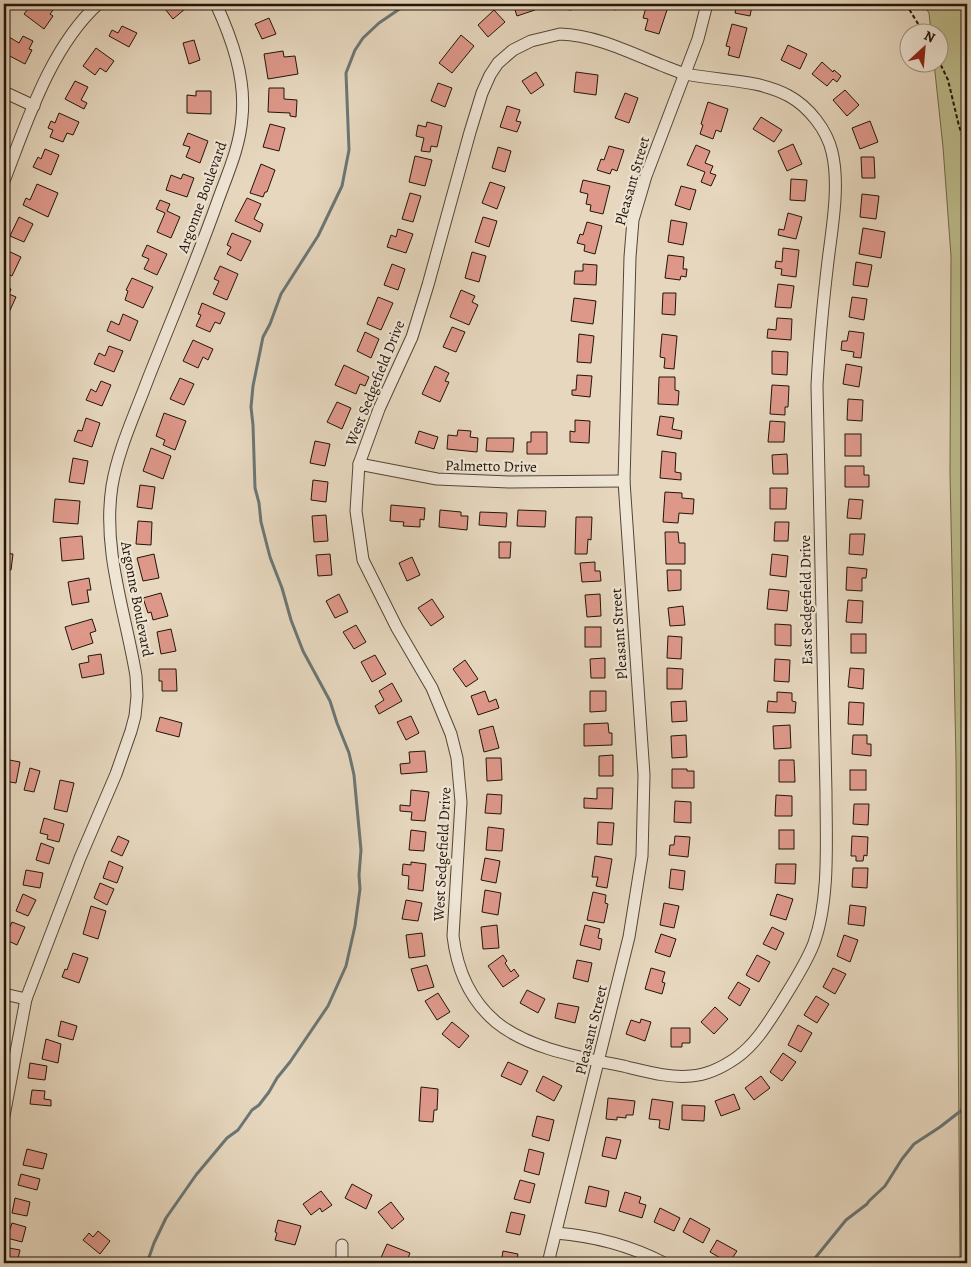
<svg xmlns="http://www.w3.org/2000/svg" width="971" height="1267" viewBox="0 0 971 1267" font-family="Alegreya,serif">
	<rect width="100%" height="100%" fill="#e6d7be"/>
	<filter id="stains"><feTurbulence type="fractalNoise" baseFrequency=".004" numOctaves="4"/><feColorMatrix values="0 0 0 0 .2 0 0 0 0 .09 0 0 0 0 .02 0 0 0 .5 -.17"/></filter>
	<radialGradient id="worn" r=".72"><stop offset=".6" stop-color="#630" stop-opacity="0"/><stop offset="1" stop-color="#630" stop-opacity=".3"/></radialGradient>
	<!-- green -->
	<path fill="#bdbc8c" stroke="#70684a" d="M 923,4 L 967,4 L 967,1263 L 960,1263 L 956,760 L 950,473 L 951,256 L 943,147 L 934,63 L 938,62 L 938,32 L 931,32 L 929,13 Z"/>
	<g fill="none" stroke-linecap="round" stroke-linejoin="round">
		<!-- stream -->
		<g stroke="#6b7674" stroke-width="3">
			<path d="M 147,1263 L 154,1243 L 166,1218 L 196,1175 L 227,1138 L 238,1130 L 252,1110 L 259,1105 L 269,1092 L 277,1078 L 290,1062 L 328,1006 L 346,966 L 355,926 L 360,889 L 359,875 L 361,850 L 354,775 L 349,753 L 337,723 L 330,701 L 303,651 L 291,620 L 282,588 L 270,557 L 261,522 L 259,503 L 255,488 L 253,425 L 251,407 L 253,386 L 263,337 L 270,324 L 281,294 L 318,236 L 342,186 L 349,150 L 346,73 L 355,50 L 363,38 L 379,23 L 401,8 L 411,4"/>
			<path d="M 811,1263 L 846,1220 L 867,1204 L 869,1201 L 885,1186 L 902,1159 L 914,1144 L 940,1127 L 967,1106"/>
		</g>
	</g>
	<!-- building -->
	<g fill="#de988a" stroke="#221508">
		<path d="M 32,4 L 37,7 L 39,4 L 53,4 L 56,6 L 50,14 L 53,16 L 44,29 L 24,14 Z"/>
		<path d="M 161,4 L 181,4 L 185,9 L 173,19 Z"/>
		<path d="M 513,4 L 533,4 L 535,10 L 517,16 Z"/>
		<path d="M 549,4 L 572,4 L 571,10 L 548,7 Z"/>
		<path d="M 597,4 L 619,4 L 616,10 Z"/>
		<path d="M 647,4 L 669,4 L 659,34 L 645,30 L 648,19 L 643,18 Z"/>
		<path d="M 737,4 L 761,4 L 760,7 L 752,6 L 750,16 L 735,13 Z"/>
		<path d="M 494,10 L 505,22 L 488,37 L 478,25 Z"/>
		<path d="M 269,18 L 276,34 L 262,39 L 255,24 Z"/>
		<path d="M 732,24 L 747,28 L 739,58 L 728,55 L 730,47 L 726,46 Z"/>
		<path d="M 122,26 L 137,33 L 129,47 L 109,36 L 112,30 L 118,33 Z"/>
		<path d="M 461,35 L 474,46 L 452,73 L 439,63 Z"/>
		<path d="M 23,36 L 33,41 L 29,49 L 32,50 L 25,64 L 4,53 L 4,48 L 9,37 L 19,43 Z"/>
		<path d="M 194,40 L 200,60 L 189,64 L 183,43 Z"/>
		<path d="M 788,45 L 807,54 L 800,69 L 781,60 Z"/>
		<path d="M 96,48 L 114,61 L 106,72 L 100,68 L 95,75 L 83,66 Z"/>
		<path d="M 283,51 L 284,57 L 295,56 L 298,74 L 268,79 L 264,54 Z"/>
		<path d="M 822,62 L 833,72 L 834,70 L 841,76 L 837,82 L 833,79 L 827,86 L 812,74 Z"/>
		<path d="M 536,72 L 544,85 L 531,94 L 522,81 Z"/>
		<path d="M 576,72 L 598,75 L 596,95 L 574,92 Z"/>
		<path d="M 75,81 L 88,87 L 81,100 L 87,103 L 84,109 L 65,99 Z"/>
		<path d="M 438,83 L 452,88 L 445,107 L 431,101 Z"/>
		<path d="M 269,88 L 284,88 L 284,99 L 297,100 L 296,117 L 290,116 L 290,113 L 268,112 Z"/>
		<path d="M 845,90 L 859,105 L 847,116 L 833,100 Z"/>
		<path d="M 196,91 L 211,91 L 211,114 L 187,113 L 187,95 L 196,96 Z"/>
		<path d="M 625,93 L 638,98 L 629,123 L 615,118 Z"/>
		<path d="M 708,102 L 728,109 L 721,132 L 716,130 L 713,139 L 700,134 L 703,125 L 701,124 Z"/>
		<path d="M 507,106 L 520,110 L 516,121 L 521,122 L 517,132 L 500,127 Z"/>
		<path d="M 59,113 L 79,122 L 73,135 L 67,133 L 63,142 L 50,137 L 53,130 L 48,128 L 51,121 L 55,123 Z"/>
		<path d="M 761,117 L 782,130 L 774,142 L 753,129 Z"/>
		<path d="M 870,121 L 878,142 L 860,149 L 852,128 Z"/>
		<path d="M 427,122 L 442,126 L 437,147 L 431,146 L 430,152 L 421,151 L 424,138 L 416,136 L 418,125 L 426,127 Z"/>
		<path d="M 270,124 L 285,128 L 279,151 L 263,147 Z"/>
		<path d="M 188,133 L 208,141 L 200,163 L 186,157 L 190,147 L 183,145 Z"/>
		<path d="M 793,144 L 802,164 L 787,171 L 778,151 Z"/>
		<path d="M 696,145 L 710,151 L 705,163 L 713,166 L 710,173 L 716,175 L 711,186 L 701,182 L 705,172 L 687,165 Z"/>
		<path d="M 609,146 L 624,150 L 617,171 L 612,169 L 610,174 L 597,170 L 601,159 L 604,160 Z"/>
		<path d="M 498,147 L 511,151 L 505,172 L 492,168 Z"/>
		<path d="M 45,149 L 59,155 L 51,175 L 33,167 L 38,157 L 41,159 Z"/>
		<path d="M 415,156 L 432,160 L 425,186 L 409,182 Z"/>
		<path d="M 861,157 L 874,157 L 875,178 L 862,178 Z"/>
		<path d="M 261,164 L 275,170 L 267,192 L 265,192 L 263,197 L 250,193 Z"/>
		<path d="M 183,174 L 194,178 L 187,197 L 166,190 L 171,175 L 181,179 Z"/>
		<path d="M 791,179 L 807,180 L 805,201 L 790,200 Z"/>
		<path d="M 583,180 L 610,186 L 603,214 L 590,211 L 591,205 L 586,204 L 588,194 L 580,192 Z"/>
		<path d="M 490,182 L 505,187 L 497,209 L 482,203 Z"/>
		<path d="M 37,184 L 58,193 L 48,217 L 23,205 L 26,198 L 30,200 Z"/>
		<path d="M 681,186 L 696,190 L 690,210 L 675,205 Z"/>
		<path d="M 410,193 L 421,196 L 413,222 L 402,219 Z"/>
		<path d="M 862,194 L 879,196 L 876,219 L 860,217 Z"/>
		<path d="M 247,198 L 261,204 L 254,219 L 263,224 L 260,232 L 235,221 Z"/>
		<path d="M 160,200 L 170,204 L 167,211 L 180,217 L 171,238 L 157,232 L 165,213 L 156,209 Z"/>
		<path d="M 788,213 L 802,217 L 796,239 L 778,235 L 779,229 L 784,230 Z"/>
		<path d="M 19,217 L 33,224 L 24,242 L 10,236 Z"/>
		<path d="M 483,217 L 497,221 L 489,247 L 475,242 Z"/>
		<path d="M 671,220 L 687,223 L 683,245 L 668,242 Z"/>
		<path d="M 587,222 L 602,226 L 595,254 L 584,251 L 585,245 L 577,243 L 580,234 L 583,235 Z"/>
		<path d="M 863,228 L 885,232 L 881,258 L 859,254 Z"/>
		<path d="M 398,229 L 413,234 L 406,253 L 387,247 L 391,235 L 396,237 Z"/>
		<path d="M 232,233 L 251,241 L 241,261 L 227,254 L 231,247 L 227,245 Z"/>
		<path d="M 147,245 L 167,254 L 157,275 L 144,269 L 149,259 L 142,256 Z"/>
		<path d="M 783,248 L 799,250 L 796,277 L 781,275 L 782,269 L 775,268 L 776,261 L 782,262 Z"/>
		<path d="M 6,250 L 21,257 L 12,276 L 4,273 L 4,256 Z"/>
		<path d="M 472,252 L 486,256 L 479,282 L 465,278 Z"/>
		<path d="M 668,255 L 684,257 L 683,269 L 687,269 L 686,277 L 681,276 L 680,280 L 665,278 Z"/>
		<path d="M 856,262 L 872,265 L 868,287 L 853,285 Z"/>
		<path d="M 392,264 L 405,269 L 398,290 L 384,285 Z"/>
		<path d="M 583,264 L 597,265 L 596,285 L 574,284 L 575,271 L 583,271 Z"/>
		<path d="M 220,266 L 238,274 L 227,300 L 213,294 L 219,281 L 214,279 Z"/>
		<path d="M 132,278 L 153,287 L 143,308 L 125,300 L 128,291 L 126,290 Z"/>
		<path d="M 778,284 L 794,286 L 791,308 L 775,307 Z"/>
		<path d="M 4,286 L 11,289 L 9,294 L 16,297 L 6,319 L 4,318 Z"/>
		<path d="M 461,290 L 475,296 L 472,302 L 478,305 L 469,325 L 450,317 Z"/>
		<path d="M 663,293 L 676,293 L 675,315 L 662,314 Z"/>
		<path d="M 378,297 L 393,303 L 381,330 L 367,324 Z"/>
		<path d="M 852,297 L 867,299 L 864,320 L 849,317 Z"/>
		<path d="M 574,298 L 596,301 L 593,324 L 571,321 Z"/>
		<path d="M 202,303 L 225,313 L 220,324 L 215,322 L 210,332 L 196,326 L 201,315 L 198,314 Z"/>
		<path d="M 123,314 L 138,321 L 130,341 L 107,331 L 111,321 L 119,325 Z"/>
		<path d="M 777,318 L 792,319 L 791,340 L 767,338 L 768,329 L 776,330 Z"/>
		<path d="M 452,327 L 465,332 L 456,352 L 443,347 Z"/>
		<path d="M 849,331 L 864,333 L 861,358 L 853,357 L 854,352 L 841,350 L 842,341 L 847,341 Z"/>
		<path d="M 365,332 L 379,339 L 371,358 L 357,351 Z"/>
		<path d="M 579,334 L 594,336 L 591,363 L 577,362 Z"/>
		<path d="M 662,334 L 677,336 L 674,369 L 664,368 L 665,358 L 660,357 Z"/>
		<path d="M 193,340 L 213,349 L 208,360 L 203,357 L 198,368 L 183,361 Z"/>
		<path d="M 109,346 L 123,351 L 114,372 L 94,364 L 99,353 L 105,356 Z"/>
		<path d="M 772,351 L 788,352 L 787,375 L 772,374 Z"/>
		<path d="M 846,364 L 862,367 L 859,387 L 843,384 Z"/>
		<path d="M 344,365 L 369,377 L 365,386 L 360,384 L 356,394 L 335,385 Z"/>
		<path d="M 435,366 L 449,373 L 445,381 L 449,382 L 440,402 L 422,394 Z"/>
		<path d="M 577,375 L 592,376 L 590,397 L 572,395 L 572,390 L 576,390 Z"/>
		<path d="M 659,377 L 675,377 L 675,390 L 679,391 L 678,405 L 658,404 Z"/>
		<path d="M 180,378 L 194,384 L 184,405 L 170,399 Z"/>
		<path d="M 101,381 L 111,385 L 102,406 L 86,400 L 91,389 L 96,392 Z"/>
		<path d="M 772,385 L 789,386 L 788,407 L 785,407 L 785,415 L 770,414 Z"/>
		<path d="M 848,399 L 863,400 L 862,421 L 847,420 Z"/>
		<path d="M 337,402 L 351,408 L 342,429 L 327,422 Z"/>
		<path d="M 164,413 L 186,421 L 175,450 L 163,445 L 165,440 L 156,436 Z"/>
		<path d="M 660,416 L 674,418 L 672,429 L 682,431 L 681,439 L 657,435 Z"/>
		<path d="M 86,418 L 100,423 L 92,447 L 74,441 L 78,430 L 82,431 Z"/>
		<path d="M 575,420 L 590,421 L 589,443 L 570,442 L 570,431 L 575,432 Z"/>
		<path d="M 770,421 L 785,422 L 784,442 L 768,442 Z"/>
		<path d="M 458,430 L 471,431 L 470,437 L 478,438 L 477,452 L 447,449 L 448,435 L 457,436 Z"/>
		<path d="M 419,431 L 438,437 L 434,449 L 415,443 Z"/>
		<path d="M 531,432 L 547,432 L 547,454 L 527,454 L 527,442 L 531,442 Z"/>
		<rect x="845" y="434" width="16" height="22"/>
		<path d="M 487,438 L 514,438 L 513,452 L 486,451 Z"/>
		<path d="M 315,441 L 330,444 L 325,466 L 310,463 Z"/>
		<path d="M 151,448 L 171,456 L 163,479 L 143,471 Z"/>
		<path d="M 662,451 L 676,453 L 675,472 L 681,473 L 681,480 L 660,478 Z"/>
		<path d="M 787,454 L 788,474 L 773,474 L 772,455 Z"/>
		<path d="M 73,458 L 88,461 L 84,484 L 69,482 Z"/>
		<path d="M 845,466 L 864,466 L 864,475 L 869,475 L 869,487 L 845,487 Z"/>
		<path d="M 313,480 L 328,482 L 326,502 L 311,500 Z"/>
		<path d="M 140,485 L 155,487 L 152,509 L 137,507 Z"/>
		<path d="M 770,488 L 787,488 L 786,509 L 770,509 Z"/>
		<path d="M 665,492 L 682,493 L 682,498 L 694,499 L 693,514 L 679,513 L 678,523 L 663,522 Z"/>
		<path d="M 55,499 L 80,501 L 78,524 L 53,522 Z"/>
		<path d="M 849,499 L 863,500 L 861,519 L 847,518 Z"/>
		<path d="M 391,505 L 425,508 L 424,520 L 420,519 L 420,527 L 403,526 L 404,522 L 390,521 Z"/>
		<path d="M 440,510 L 461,512 L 461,516 L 468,516 L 467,530 L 439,527 Z"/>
		<path d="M 518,510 L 546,511 L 545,527 L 517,526 Z"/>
		<path d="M 480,512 L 507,513 L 506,527 L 479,525 Z"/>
		<path d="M 326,515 L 328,541 L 314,542 L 312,516 Z"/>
		<path d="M 576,517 L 592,517 L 591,540 L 588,539 L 587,554 L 575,554 Z"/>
		<path d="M 138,521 L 152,522 L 151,545 L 136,544 Z"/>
		<path d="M 775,522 L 789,522 L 788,541 L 774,541 Z"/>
		<path d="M 665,532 L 678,532 L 679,543 L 685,543 L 685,564 L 666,564 Z"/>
		<path d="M 850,534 L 865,534 L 863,555 L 849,554 Z"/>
		<path d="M 82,536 L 84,559 L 62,561 L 60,538 Z"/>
		<path d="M 499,542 L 511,542 L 510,558 L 499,558 Z"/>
		<path d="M 4,553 L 13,554 L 11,570 L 4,569 Z"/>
		<path d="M 154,554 L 159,578 L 143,581 L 137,558 Z"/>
		<path d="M 330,554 L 332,575 L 318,576 L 316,555 Z"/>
		<path d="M 772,554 L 788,556 L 786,577 L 770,575 Z"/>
		<path d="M 412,557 L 420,575 L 407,581 L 399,563 Z"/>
		<path d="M 595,562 L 595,571 L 600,571 L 601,581 L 582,582 L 580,563 Z"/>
		<path d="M 847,567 L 867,569 L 866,578 L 862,578 L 862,591 L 846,590 Z"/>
		<path d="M 667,570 L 681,570 L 681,590 L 668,591 Z"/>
		<path d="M 89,578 L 91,590 L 87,590 L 89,602 L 72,605 L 68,582 Z"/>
		<path d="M 769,589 L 789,591 L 787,611 L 767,609 Z"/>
		<path d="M 161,593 L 168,616 L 153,620 L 151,612 L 148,613 L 143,598 Z"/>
		<path d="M 339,594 L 348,612 L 335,618 L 326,601 Z"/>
		<path d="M 600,594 L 601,616 L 587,617 L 585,595 Z"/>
		<path d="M 432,599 L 444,617 L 431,626 L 418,608 Z"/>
		<path d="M 848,600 L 863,601 L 862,623 L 846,622 Z"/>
		<path d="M 683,606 L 685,625 L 670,626 L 668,608 Z"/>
		<path d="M 92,619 L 96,631 L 90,633 L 93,643 L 72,650 L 65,627 Z"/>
		<path d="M 775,624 L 791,625 L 791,646 L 775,645 Z"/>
		<path d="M 356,625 L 366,642 L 354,649 L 343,632 Z"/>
		<rect x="585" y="627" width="16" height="20"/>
		<path d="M 171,629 L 176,651 L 161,654 L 157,632 Z"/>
		<rect x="851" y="634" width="15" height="19"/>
		<path d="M 668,636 L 682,637 L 681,659 L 667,658 Z"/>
		<path d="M 101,654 L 104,674 L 82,678 L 79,664 L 89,662 L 88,656 Z"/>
		<path d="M 375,655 L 386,674 L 372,682 L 361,662 Z"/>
		<path d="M 605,658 L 605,678 L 591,678 L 590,659 Z"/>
		<path d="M 775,659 L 790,660 L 789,682 L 774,681 Z"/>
		<path d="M 465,660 L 478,679 L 466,687 L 453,669 Z"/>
		<path d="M 667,668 L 683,669 L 682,689 L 667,689 Z"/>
		<path d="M 850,668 L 864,669 L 863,689 L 848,687 Z"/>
		<path d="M 159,669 L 176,669 L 177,691 L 162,691 L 162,681 L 159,681 Z"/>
		<path d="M 392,683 L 402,701 L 379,714 L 375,706 L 384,700 L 379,691 Z"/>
		<path d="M 485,691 L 489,702 L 496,699 L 499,708 L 478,715 L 471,696 Z"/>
		<path d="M 590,691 L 606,691 L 606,711 L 590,712 Z"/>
		<path d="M 777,692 L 792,693 L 792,701 L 796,702 L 795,713 L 767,712 L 768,701 L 777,702 Z"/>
		<path d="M 686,701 L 687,721 L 672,722 L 671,702 Z"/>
		<path d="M 849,702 L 864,703 L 863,725 L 848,724 Z"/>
		<path d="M 411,716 L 419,733 L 406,740 L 397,722 Z"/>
		<path d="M 160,717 L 182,723 L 179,737 L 156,731 Z"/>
		<path d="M 608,723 L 609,733 L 612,733 L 612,745 L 584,746 L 584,724 Z"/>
		<path d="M 790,725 L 791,748 L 774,749 L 773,726 Z"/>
		<path d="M 493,726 L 499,748 L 484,752 L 479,730 Z"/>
		<path d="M 686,735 L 687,757 L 672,758 L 671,736 Z"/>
		<path d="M 853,735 L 867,735 L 867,744 L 871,744 L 871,756 L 852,754 Z"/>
		<path d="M 425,751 L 427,772 L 401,774 L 400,764 L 410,763 L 409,752 Z"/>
		<path d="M 613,755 L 613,776 L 599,776 L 599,756 Z"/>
		<path d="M 486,758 L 501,758 L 502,780 L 487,781 Z"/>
		<path d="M 4,759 L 20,762 L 16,783 L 4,781 Z"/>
		<path d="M 779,760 L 794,760 L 795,782 L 779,782 Z"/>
		<path d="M 30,768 L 40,771 L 34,792 L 24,790 Z"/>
		<path d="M 672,769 L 687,769 L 687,771 L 694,771 L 694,788 L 672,788 Z"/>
		<rect x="850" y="770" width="16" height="20"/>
		<path d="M 60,780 L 74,783 L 67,812 L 54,809 Z"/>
		<path d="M 597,788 L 613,788 L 612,809 L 584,808 L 584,798 L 597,799 Z"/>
		<path d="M 411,790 L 429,792 L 425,821 L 411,820 L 412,812 L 400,811 L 400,805 L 410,806 Z"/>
		<path d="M 487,794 L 502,795 L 501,814 L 485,813 Z"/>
		<path d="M 776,795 L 792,796 L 792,816 L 775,816 Z"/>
		<path d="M 675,801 L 691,802 L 691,823 L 674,822 Z"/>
		<path d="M 854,804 L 869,804 L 868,825 L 853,824 Z"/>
		<path d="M 44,818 L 64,824 L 59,842 L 47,839 L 48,835 L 40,833 Z"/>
		<path d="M 598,822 L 614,823 L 612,845 L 597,844 Z"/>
		<path d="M 488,827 L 504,829 L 502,851 L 486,850 Z"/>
		<path d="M 411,830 L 426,832 L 424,851 L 409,850 Z"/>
		<rect x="779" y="830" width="15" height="19"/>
		<path d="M 118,836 L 129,841 L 122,856 L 111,851 Z"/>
		<path d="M 675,836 L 690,837 L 688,857 L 669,855 L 670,845 L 674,845 Z"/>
		<path d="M 852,836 L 868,837 L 867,856 L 864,855 L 863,861 L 856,861 L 856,856 L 851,856 Z"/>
		<path d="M 41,843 L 54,848 L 49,864 L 36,860 Z"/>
		<path d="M 595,856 L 612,859 L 607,888 L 596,886 L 598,877 L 592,877 Z"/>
		<path d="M 485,858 L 500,861 L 496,883 L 481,880 Z"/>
		<path d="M 109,861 L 123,867 L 117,883 L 103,878 Z"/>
		<path d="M 411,862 L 426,864 L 423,891 L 408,889 L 409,876 L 402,875 L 403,864 L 411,865 Z"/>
		<path d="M 776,864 L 796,864 L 795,884 L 775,883 Z"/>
		<path d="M 853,868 L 868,868 L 867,888 L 852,887 Z"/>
		<path d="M 671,869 L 685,871 L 683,890 L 669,888 Z"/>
		<path d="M 26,870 L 43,873 L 40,888 L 23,885 Z"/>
		<path d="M 100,883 L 114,889 L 107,905 L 94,898 Z"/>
		<path d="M 485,890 L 501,893 L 498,915 L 482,912 Z"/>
		<path d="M 593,892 L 606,895 L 605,903 L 608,904 L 604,923 L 587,920 Z"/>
		<path d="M 23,894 L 36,900 L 28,916 L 16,911 Z"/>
		<path d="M 777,894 L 793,899 L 786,920 L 770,915 Z"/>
		<path d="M 406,900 L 422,903 L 418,921 L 402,919 Z"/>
		<path d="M 664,903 L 679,906 L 674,928 L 660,925 Z"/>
		<path d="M 850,905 L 866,907 L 864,926 L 848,924 Z"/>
		<path d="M 91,906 L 106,911 L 98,939 L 83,934 Z"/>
		<path d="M 12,922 L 25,927 L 17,945 L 4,939 L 4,929 L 8,931 Z"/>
		<path d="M 497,925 L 499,948 L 483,949 L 481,927 Z"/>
		<path d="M 585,925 L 600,929 L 598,938 L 602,939 L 600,950 L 580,945 Z"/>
		<path d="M 772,927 L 784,933 L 776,950 L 763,944 Z"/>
		<path d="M 422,933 L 425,956 L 409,958 L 406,935 Z"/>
		<path d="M 661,934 L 676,939 L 670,957 L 655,952 Z"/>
		<path d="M 844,935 L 858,940 L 850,962 L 837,956 Z"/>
		<path d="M 73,953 L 88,958 L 79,983 L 62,977 L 65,969 L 67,970 Z"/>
		<path d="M 503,955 L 507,961 L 505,963 L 511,972 L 514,969 L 519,976 L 503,987 L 488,966 Z"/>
		<path d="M 757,955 L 770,962 L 759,982 L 746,975 Z"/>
		<path d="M 577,960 L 592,963 L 588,982 L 573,978 Z"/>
		<path d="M 427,965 L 434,987 L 418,991 L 411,969 Z"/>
		<path d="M 651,968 L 665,972 L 662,982 L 665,983 L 662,994 L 645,989 Z"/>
		<path d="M 833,968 L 846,974 L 835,994 L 823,987 Z"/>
		<path d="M 738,982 L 750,989 L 740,1006 L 728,998 Z"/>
		<path d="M 527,990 L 545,999 L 538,1013 L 520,1003 Z"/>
		<path d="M 438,993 L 450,1012 L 437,1020 L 425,1001 Z"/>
		<path d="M 816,996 L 829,1004 L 817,1023 L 804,1015 Z"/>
		<path d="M 558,1003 L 579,1007 L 575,1023 L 555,1018 Z"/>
		<path d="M 715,1007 L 728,1019 L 714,1034 L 701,1022 Z"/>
		<path d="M 641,1019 L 651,1022 L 645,1041 L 626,1034 L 631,1020 L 640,1023 Z"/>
		<path d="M 61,1021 L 77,1026 L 73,1040 L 58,1036 Z"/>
		<path d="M 452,1022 L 469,1036 L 459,1048 L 442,1034 Z"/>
		<path d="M 798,1025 L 812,1033 L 801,1052 L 788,1045 Z"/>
		<path d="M 671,1028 L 690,1028 L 690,1043 L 682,1043 L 682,1047 L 671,1047 Z"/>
		<path d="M 46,1039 L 61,1044 L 58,1063 L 42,1059 Z"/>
		<path d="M 783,1053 L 796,1062 L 782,1081 L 770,1072 Z"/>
		<path d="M 508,1062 L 528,1071 L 521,1085 L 501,1076 Z"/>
		<path d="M 30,1063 L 47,1066 L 45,1080 L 28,1078 Z"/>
		<path d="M 543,1076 L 562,1086 L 554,1101 L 536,1091 Z"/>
		<path d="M 761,1076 L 770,1088 L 754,1100 L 745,1088 Z"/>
		<path d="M 421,1087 L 438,1089 L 437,1110 L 434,1110 L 433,1122 L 419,1121 Z"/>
		<path d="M 32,1090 L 45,1091 L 44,1099 L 51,1100 L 51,1106 L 30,1104 Z"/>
		<path d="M 734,1094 L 740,1109 L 721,1116 L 715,1101 Z"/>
		<path d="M 608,1098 L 635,1101 L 633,1115 L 626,1115 L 626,1118 L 617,1117 L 617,1120 L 606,1119 Z"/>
		<path d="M 652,1099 L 673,1102 L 669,1130 L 659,1128 L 660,1120 L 649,1119 Z"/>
		<path d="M 682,1105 L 705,1106 L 704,1121 L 682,1120 Z"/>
		<path d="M 537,1116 L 554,1120 L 549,1141 L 532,1136 Z"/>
		<path d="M 606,1137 L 621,1140 L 616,1159 L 602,1156 Z"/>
		<path d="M 27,1149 L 47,1154 L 43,1169 L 23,1165 Z"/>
		<path d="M 529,1149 L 544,1153 L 539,1175 L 524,1171 Z"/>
		<path d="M 21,1174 L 40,1179 L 37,1190 L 18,1185 Z"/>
		<path d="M 520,1180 L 535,1184 L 530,1203 L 514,1199 Z"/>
		<path d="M 352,1184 L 372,1195 L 366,1209 L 345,1198 Z"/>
		<path d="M 589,1186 L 609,1191 L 606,1207 L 585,1203 Z"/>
		<path d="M 321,1191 L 332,1205 L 322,1212 L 320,1208 L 311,1215 L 303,1204 Z"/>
		<path d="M 625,1192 L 641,1197 L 639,1203 L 646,1205 L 642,1218 L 619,1211 Z"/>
		<path d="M 15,1198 L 30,1202 L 27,1216 L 12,1213 Z"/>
		<path d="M 391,1202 L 404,1219 L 392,1229 L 378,1212 Z"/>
		<path d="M 660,1208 L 680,1218 L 674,1231 L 654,1222 Z"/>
		<path d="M 511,1212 L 525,1215 L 520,1235 L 506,1232 Z"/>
		<path d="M 690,1218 L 710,1229 L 703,1243 L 683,1232 Z"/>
		<path d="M 278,1220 L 301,1226 L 295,1245 L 275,1240 L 277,1233 L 275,1232 Z"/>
		<path d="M 12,1223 L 26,1227 L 22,1242 L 7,1238 Z"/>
		<path d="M 98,1231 L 110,1241 L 100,1254 L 83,1240 L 89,1233 L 93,1237 Z"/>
		<path d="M 717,1240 L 737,1251 L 729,1263 L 710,1252 Z"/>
		<path d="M 387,1244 L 410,1253 L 406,1263 L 396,1263 L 388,1260 L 386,1263 L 380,1260 Z"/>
		<path d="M 4,1247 L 20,1250 L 17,1263 L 4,1263 Z"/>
		<path d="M 503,1251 L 518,1254 L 516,1263 L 501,1263 Z"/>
	</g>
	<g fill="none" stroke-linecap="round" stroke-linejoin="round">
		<defs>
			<g id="minor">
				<path d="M 560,34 C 595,35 629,52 661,65 C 669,68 678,72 686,74 C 720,81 758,79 789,96 C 809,107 827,130 832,152 C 840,185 832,228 828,261 C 823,303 819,344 817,386 L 826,793 C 826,839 830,899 814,943 C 806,964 793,983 781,1003 C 768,1023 756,1044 736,1058 C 723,1067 706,1075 691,1076 C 669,1078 648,1072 627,1067 C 585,1058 530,1050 496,1022 C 470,1000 457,969 453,936 L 461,802 L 457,758 L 451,734 L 432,688 L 397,628 L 363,560 L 356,511 L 359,464 L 379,409 L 412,337 L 428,285 L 470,132 L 482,93 L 490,75 L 498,63 L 513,50 L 531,41 Z"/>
				<path d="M 4,92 L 34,106"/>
				<path d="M 4,181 C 27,122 50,48 98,4"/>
				<path d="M 359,464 L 437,479 L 509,482 L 624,481"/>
				<path d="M 4,994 L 26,999"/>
				<path d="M 4,1116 L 26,999 L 80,858 L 116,774 L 131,731 L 135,716 L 137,696 L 136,676 C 126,614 102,551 112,486 C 118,450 135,414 148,379 C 171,321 196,262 217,203 C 227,175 240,147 242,117 C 246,78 232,39 216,4"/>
				<path d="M 556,1233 C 593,1236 631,1246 664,1263"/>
				<path d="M 342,1263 L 342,1245"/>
				<path d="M 548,1263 L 629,937 L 642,856 L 644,775 L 624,481 L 630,257 L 633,220 L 646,176 L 698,39 L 707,4"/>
			</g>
		</defs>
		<!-- minor casing -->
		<use href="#minor" stroke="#534636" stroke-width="13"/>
		<!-- path -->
		<g stroke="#221508" stroke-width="2" stroke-dasharray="4 2.5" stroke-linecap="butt">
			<path d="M 906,4 L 923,32"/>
			<path d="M 938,59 L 948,80 L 959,126 L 967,149"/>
		</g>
		<!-- minor -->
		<use href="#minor" stroke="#efe5d5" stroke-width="11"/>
	</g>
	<g text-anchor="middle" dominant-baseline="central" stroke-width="4.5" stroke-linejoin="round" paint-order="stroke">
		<!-- street labels -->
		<g font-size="15" fill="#221508" stroke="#efe5d5">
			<text transform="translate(632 181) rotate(-74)">Pleasant Street</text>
			<text transform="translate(202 197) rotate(-70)">Argonne Boulevard</text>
			<text transform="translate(375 383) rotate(-68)">West Sedgefield Drive</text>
			<text transform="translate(491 466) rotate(1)">Palmetto Drive</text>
			<text transform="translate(137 599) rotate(79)">Argonne Boulevard</text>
			<text transform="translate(806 600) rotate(-91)">East Sedgefield Drive</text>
			<text transform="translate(619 634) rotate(-94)">Pleasant Street</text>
			<text transform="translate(442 854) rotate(-87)">West Sedgefield Drive</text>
			<text transform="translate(591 1030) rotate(-76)">Pleasant Street</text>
		</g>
	</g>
	<!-- margin -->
	<rect width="971" height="1267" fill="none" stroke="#e6d7be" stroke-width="20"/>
	<rect x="5" y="5" width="961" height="1257" fill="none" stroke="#221508" stroke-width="2.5"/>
	<rect x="10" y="10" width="951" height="1247" fill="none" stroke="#221508"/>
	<!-- north arrow -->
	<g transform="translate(924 48) rotate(26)"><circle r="24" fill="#efe5d5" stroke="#9d9283"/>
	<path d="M0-4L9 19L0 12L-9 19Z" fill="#8f2418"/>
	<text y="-8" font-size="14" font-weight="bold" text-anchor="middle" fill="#221508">N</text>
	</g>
	<rect width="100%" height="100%" filter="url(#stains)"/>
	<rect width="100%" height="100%" fill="url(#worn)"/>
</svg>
